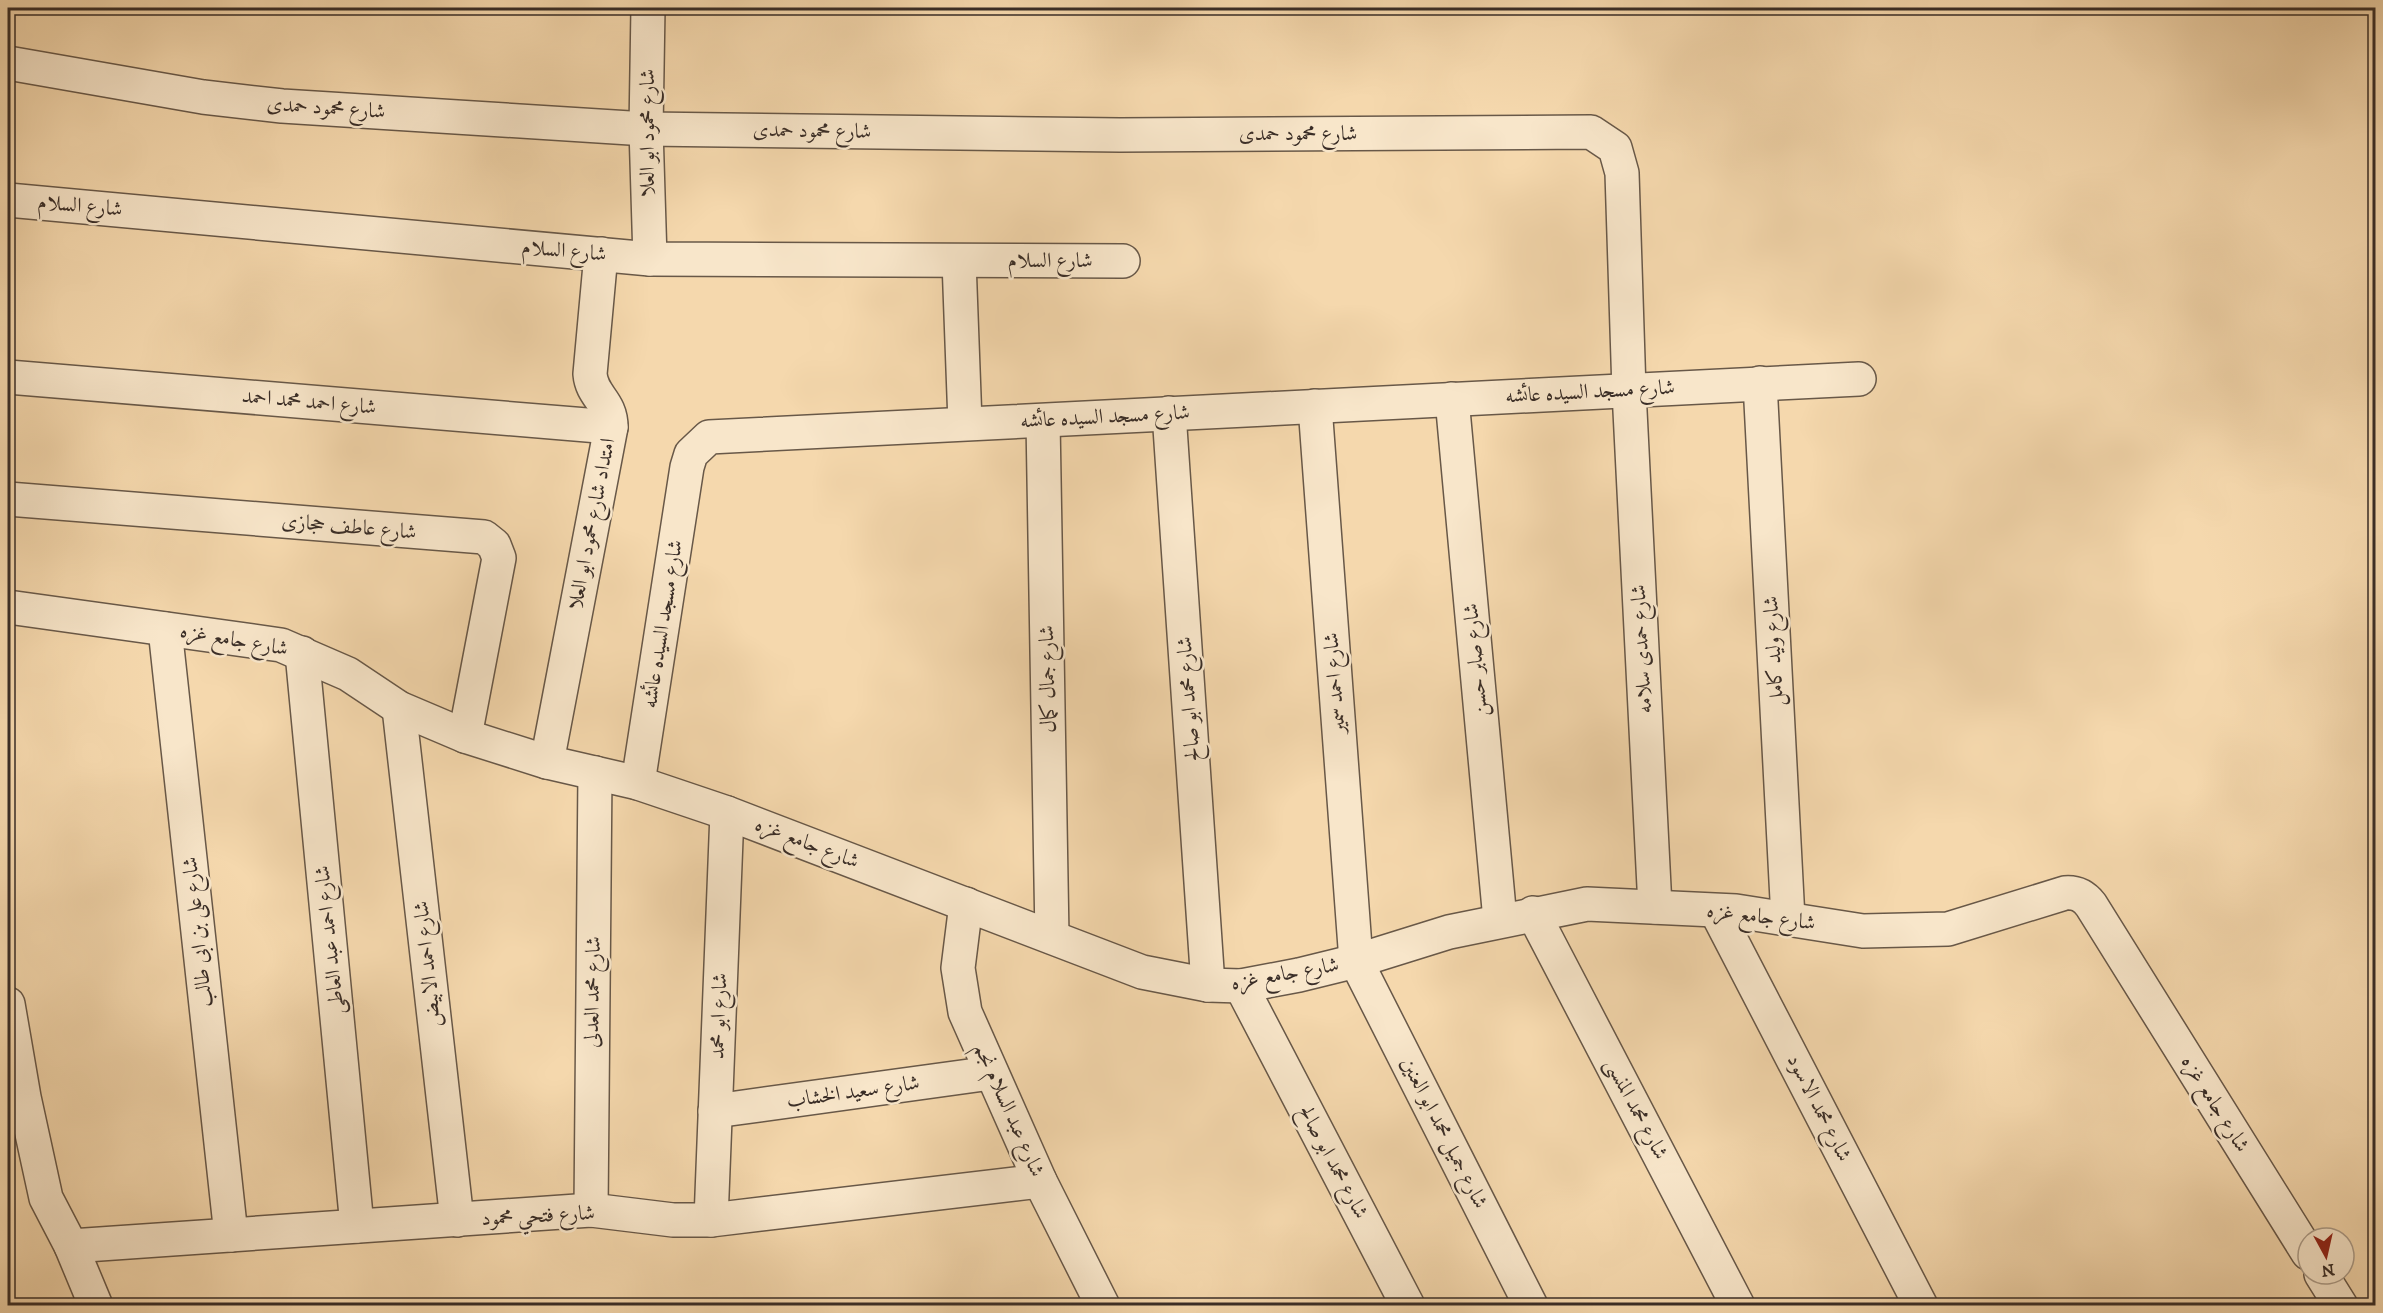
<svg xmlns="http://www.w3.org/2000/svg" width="2383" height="1313" viewBox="0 0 2383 1313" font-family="'IM FELL DW Pica',Amiri,serif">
	<rect width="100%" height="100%" fill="#f5d8ad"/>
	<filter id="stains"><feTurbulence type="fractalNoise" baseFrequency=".00333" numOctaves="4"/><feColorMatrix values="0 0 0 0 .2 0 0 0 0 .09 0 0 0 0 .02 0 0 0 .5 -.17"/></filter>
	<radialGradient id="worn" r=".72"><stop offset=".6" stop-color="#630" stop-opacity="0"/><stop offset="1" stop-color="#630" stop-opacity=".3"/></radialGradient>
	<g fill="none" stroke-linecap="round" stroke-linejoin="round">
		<defs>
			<g id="minor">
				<path d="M 648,8 L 646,129 L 650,259"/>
				<path d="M 8,63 L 203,97 L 282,106 L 646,129 L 1120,135 L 1591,132 L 1615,148 L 1622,173 L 1629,391 L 1655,907"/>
				<path d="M 8,200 L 650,259 L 1123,261"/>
				<path d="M 959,261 L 965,423"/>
				<path d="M 8,377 L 611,427"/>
				<path d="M 1760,383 L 1788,919"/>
				<path d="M 1452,399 L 1500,920"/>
				<path d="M 1315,406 L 1356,961 L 1531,1306"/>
				<path d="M 1169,413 L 1208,985"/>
				<path d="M 1043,421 L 1052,937"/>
				<path d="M 8,499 L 484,537 L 494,545 L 499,558 L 465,736"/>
				<path d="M 8,607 L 281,645 L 348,674 L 399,708 L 465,736 L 547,762 L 638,783 L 727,813 L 1142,972 L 1208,985 L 1241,986 L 1299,975 L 1356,961 L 1449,932 L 1587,904 L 1736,911 L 1863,931 L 1948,929 L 2065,893 C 2077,892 2084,896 2091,905 L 2308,1253"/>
				<path d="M 165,629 L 231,1235"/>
				<path d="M 302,653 L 357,1226"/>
				<path d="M 399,708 L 457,1220"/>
				<path d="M 547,762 L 611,427 C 611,401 592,397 590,374 L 601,254"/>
				<path d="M 638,783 L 687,467 L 691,454 L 709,437 L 1859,379"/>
				<path d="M 966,904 L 958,968 L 965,1012 L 1040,1181 L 1103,1306"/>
				<path d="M 1716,911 L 1921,1306"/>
				<path d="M 1533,913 L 1738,1306"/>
				<path d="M 1241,986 L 1408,1306"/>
				<path d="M 8,1004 L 24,1097 L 46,1198 L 71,1246 L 96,1306"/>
				<path d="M 715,1111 L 991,1073"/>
				<path d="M 591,1210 L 595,773"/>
				<path d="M 711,1220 L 727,813"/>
				<path d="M 71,1246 L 591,1210 L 673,1220 L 711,1220 L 1040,1181"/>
				<path d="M 2321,1274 L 2341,1306"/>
			</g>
		</defs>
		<!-- minor casing -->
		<use href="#minor" stroke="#685848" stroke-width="36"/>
		<!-- minor -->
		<use href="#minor" stroke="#f8e6ca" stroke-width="33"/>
	</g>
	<g text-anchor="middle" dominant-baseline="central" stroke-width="5" stroke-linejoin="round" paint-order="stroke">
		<!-- street labels -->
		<g font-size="21" fill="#392d27" stroke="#f8e6ca">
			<text transform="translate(326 108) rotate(4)">شارع محمود حمدى</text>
			<text transform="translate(812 131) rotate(1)">شارع محمود حمدى</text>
			<text transform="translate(648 133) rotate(-90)">شارع محمود ابو العلا</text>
			<text x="1298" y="134">شارع محمود حمدى</text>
			<text transform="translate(80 206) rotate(5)">شارع السلام</text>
			<text transform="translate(564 251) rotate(5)">شارع السلام</text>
			<text x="1050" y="261">شارع السلام</text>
			<text transform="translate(1590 392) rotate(-3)">شارع مسجد السيده عائشه</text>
			<text transform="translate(309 402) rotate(5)">شارع احمد محمد احمد</text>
			<text transform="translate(1105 417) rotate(-3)">شارع مسجد السيده عائشه</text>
			<text transform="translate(592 524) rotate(-79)">امتداد شارع محمود ابو العلا</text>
			<text transform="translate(349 527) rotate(5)">شارع عاطف حجازى</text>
			<text transform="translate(663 624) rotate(-81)">شارع مسجد السيده عائشه</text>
			<text transform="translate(234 640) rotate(10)">شارع جامع غزه</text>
			<text transform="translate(1642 649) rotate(-93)">شارع حمدى سلامه</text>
			<text transform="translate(1774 651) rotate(-93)">شارع وليد كامل</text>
			<text transform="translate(1476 660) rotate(-95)">شارع صابر حسن</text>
			<text transform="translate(1048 679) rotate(-91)">شارع جمال كمال</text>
			<text transform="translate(1335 683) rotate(-94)">شارع احمد سمير</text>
			<text transform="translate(1189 699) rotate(-94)">شارع محمد ابو صالح</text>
			<text transform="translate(807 843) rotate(21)">شارع جامع غزه</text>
			<text transform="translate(1761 917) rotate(7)">شارع جامع غزه</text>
			<text transform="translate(198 932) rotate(-96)">شارع على بن ابى طالب</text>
			<text transform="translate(330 940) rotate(-96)">شارع احمد عبد العاطى</text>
			<text transform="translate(428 964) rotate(-96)">شارع احمد الابيض</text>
			<text transform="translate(1285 974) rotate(-10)">شارع جامع غزه</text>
			<text transform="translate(593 992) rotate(-89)">شارع محمد العدلى</text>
			<text transform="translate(719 1016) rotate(-88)">شارع ابو محمد</text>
			<text transform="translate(853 1092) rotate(-8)">شارع سعيد الخشاب</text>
			<text transform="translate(2215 1104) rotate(58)">شارع جامع غزه</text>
			<text transform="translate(1819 1108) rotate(63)">شارع محمد الاسود</text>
			<text transform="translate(1636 1109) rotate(62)">شارع محمد المنسى</text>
			<text transform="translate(1009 1110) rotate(66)">شارع عبد السلام نجم</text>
			<text transform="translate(1444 1133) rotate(63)">شارع جميل محمد ابو العنين</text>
			<text transform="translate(1333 1162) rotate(62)">شارع محمد ابو صالح</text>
			<text transform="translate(538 1216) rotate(-3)">شارع فتحي محمود</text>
		</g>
	</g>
	<!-- margin -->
	<rect width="2383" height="1313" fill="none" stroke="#f5d8ad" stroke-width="30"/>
	<rect x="9" y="9" width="2365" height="1295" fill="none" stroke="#392d27" stroke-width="3"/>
	<rect x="15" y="15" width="2353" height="1283" fill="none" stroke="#392d27" stroke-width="1.5"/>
	<!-- north arrow -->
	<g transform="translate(2326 1256) rotate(172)"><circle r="28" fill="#f8e6ca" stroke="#ac9c89" stroke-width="1.5"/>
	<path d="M0-4.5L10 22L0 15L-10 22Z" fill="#8f2418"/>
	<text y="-9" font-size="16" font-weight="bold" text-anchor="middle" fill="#392d27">N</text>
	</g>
	<rect width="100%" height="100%" filter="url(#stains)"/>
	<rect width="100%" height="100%" fill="url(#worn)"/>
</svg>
